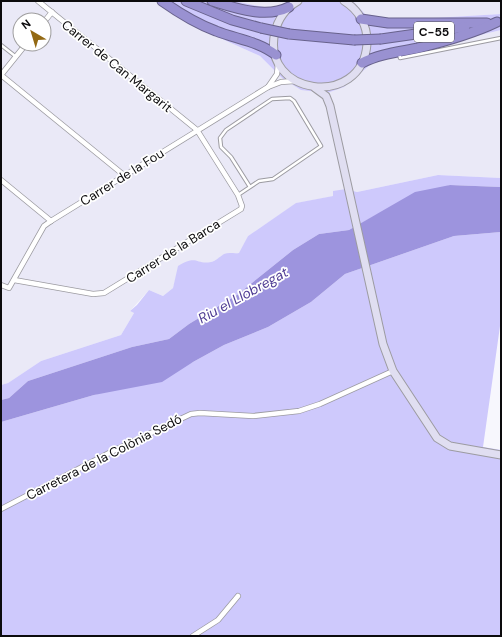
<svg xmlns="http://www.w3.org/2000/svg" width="502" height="637" viewBox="0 0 502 637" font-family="'DM Sans',sans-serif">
	<rect width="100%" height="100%" fill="#f7f7fd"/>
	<!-- built -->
	<g fill="#eae9f7" fill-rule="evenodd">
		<path d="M 1,1 L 156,1 L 193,26 L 260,56 L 282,78 L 344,87 L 376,60 L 501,30 L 501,178 L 438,175 L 357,192 L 346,189 L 334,196 L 297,203 L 248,236 L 240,253 L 225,254 L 214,261 L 209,263 L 179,266 L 173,288 L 163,296 L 149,290 L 130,311 L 134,313 L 121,335 L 41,361 L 8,383 L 1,385 ZM 20,20 L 44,20 L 44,44 L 20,44 Z"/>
		<path d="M 234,1 L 288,1 L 274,9 Z"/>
		<path d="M 353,1 L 501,1 L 501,14 L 416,19 L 389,18 L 365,14 Z"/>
	</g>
	<!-- green -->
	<g fill="#cec9fc">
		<path d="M 156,1 L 234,1 L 274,9 L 288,1 L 353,1 L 365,14 L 389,18 L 416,19 L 501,14 L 501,30 L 376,60 L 344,87 L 327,93 L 301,90 L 282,78 L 260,56 L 193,26 Z"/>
		<path d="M 438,175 L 501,178 L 501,187 L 450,185 L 376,215 L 349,230 L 319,234 L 293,250 L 237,295 L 189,324 L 169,339 L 132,347 L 28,381 L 9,398 L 1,400 L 1,385 L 8,383 L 41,361 L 121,335 L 134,313 L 130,311 L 137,305 L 149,290 L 163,296 L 173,288 L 178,266 C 197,254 196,265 211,262 C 216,261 219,257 224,254 C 229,252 234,254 239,253 L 248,236 L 296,203 L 333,196 L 333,191 L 346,189 L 357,192 Z"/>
		<path d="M 501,232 L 501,319 L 483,447 L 501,450 L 501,636 L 1,636 L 1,422 L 94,395 L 193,362 L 224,345 L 268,327 L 311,302 L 345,274 L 454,236 Z"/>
	</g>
	<!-- water -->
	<path fill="#9d94de" d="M 450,185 L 501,187 L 501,232 L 454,236 L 345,274 L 311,302 L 268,327 L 224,345 L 193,362 L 162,382 L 94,395 L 1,422 L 1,400 L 9,398 L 28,381 L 132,347 L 169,339 L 189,324 L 237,295 L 293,250 L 319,234 L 349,230 L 415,192 Z"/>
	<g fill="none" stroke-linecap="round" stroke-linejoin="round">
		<defs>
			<g id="lane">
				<path d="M 1,45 L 15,56"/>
				<path d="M 399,54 L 400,58 L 501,38"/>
				<path d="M 238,195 L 259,181 L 273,179 L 321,146 L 294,101 L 290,98 L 272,99 L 266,103 L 226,130 L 220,138 L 221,147 L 231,157 L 250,187"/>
			</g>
			<g id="street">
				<path d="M 44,22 L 52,12"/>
				<path d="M 26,44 L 1,75 L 125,176"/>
				<path d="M 268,87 L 277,74 L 278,64"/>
				<path d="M 1,180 L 51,221"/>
				<path d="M 14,280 L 93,294 L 104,293 L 241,209 L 242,206 L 238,195 L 197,130 L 38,1"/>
				<path d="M 1,285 L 9,288 L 44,226 L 51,221 L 268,87 L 281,82 L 295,81"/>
				<path d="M 1,509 L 113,451 L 191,414 L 200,413 L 253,416 L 299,411 L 320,404 L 393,371"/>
				<path d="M 193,636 L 218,620 L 238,596"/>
			</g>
			<g id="secondary">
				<path d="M 298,1 C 286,8 278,19 275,32 C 260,95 362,110 367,44 C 368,26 359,10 344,1"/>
				<path d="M 315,88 L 326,96 L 330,106 L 383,344 L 393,371 L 437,438 L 450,446 L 501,455"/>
			</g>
			<g id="highway">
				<path d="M 162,1 C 179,13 197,24 216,31 C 236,39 258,41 276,55"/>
				<path d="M 186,1 L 232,20 L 261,28"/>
				<path d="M 212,1 C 235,8 266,19 289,7"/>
				<path d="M 361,19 L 388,23 L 487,23"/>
				<path d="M 289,34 L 354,40"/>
				<path d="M 381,39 L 465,27"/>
				<path d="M 362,63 C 379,54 399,52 418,48 C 443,42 474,33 497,22"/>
			</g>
		</defs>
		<!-- lane casing -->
		<use href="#lane" stroke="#9c9ba1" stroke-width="4.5"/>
		<!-- street casing -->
		<use href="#street" stroke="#9c9ba1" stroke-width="6"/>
		<!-- secondary casing -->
		<use href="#secondary" stroke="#9c9ba1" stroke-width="9"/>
		<!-- highway casing -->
		<use href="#highway" stroke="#68628c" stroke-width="11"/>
		<!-- lane -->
		<use href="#lane" stroke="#fff" stroke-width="2.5"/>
		<!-- street -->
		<use href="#street" stroke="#fff" stroke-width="4.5"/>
		<!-- secondary -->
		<use href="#secondary" stroke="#e0def1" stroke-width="7"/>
		<!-- highway -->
		<use href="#highway" stroke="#9991d1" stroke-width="9"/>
		<defs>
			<g id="highway-bridge">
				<path d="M 261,28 L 289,34"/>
				<path d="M 354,40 L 381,39"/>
			</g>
		</defs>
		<!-- highway-bridge casing -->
		<use href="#highway-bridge" stroke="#68628c" stroke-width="11" stroke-linecap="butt"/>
		<!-- highway-bridge -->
		<use href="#highway-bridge" stroke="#9991d1" stroke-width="9"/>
	</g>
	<g text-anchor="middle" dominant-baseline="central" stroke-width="3.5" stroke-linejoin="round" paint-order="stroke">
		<!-- shield labels -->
		<rect fill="#fff" stroke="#555456" stroke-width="1" x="414" y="22" width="40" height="20" rx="3"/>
		<g font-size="12" font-weight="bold" fill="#0c0b0d">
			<text x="434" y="32">C-55</text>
		</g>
		<!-- street labels -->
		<g font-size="13" fill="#0c0b0d" stroke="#fff">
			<text transform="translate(117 66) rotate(39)">Carrer de Can Margarit</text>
			<text transform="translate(122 177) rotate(-32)">Carrer de la Fou</text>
			<text transform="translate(173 251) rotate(-32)">Carrer de la Barca</text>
			<text transform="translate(104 457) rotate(-27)">Carretera de la Colònia Sedó</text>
		</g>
		<!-- water labels -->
		<g font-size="14" font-style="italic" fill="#503d94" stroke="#fff">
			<text transform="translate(243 295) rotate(-29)">Riu el Llobregat</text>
		</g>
	</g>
	<!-- border -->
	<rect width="502" height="637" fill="none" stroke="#0c0b0d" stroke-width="4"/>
	<!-- north arrow -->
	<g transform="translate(32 32) rotate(322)"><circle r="19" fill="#ffffff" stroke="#9e9d9e"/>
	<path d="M0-3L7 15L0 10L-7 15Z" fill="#936913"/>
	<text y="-6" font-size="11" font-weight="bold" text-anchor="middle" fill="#0c0b0d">N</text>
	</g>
</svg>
